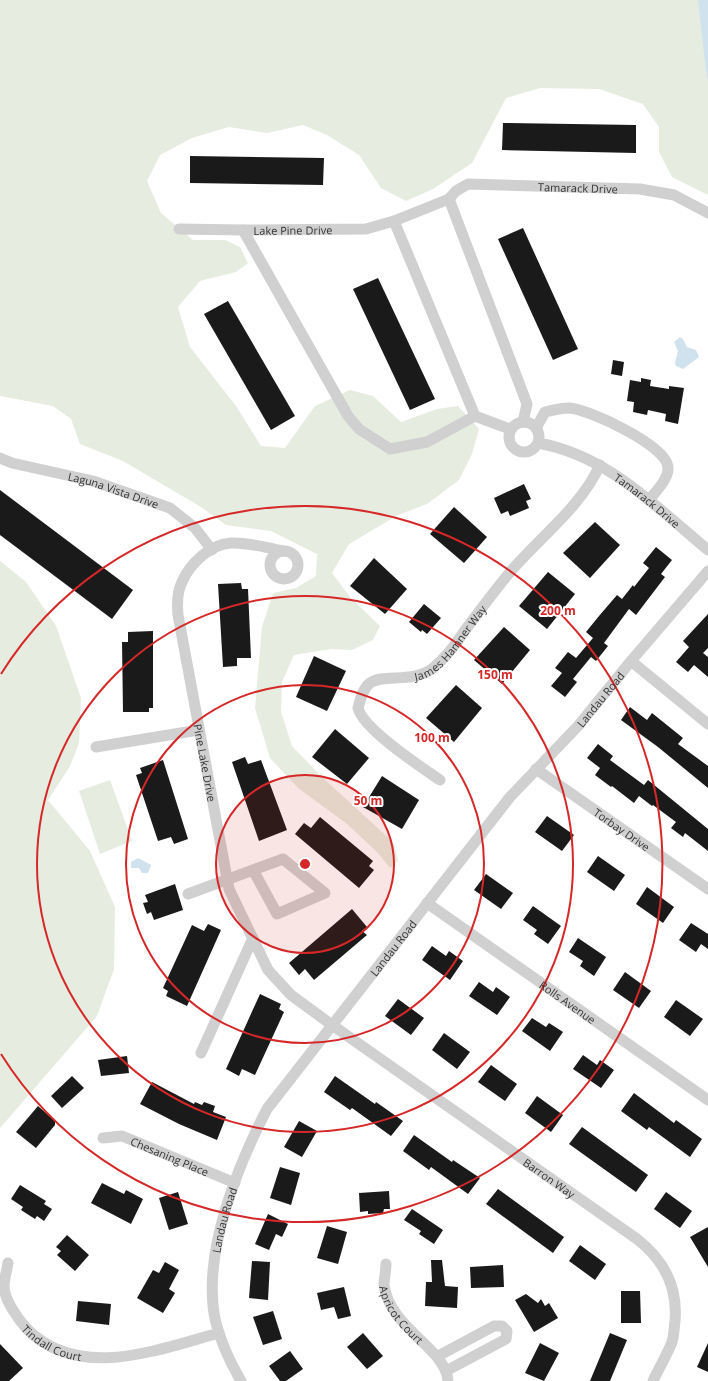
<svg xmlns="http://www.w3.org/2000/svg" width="708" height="1381" viewBox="0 0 708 1381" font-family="'Open Sans',sans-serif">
	<rect width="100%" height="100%" fill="#fff"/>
	<!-- green -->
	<g fill="#e6ecdf">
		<path d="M 0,0 L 708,0 L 708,195 L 672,177 L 659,152 L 659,127 L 643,104 L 599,89 L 540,88 L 506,98 L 472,163 L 433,189 L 406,201 L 381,188 L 359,155 L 327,135 L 303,125 L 267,133 L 229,127 L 192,138 L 160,155 L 147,181 L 161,213 L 193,240 L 225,240 L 240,247 L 248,263 L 236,272 L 200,281 L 178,307 L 190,347 L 236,406 L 261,446 L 285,448 L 315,406 L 350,390 L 373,396 L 401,422 L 437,409 L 458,406 L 479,429 L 472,454 L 459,480 L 427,504 L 398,515 L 349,544 L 332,573 L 350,597 L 380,626 L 373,640 L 352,650 L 331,649 L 294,655 L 282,682 L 281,712 L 292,746 L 322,777 L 394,843 L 398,861 L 390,868 L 377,852 L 347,824 L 298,788 L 270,758 L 255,708 L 262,627 L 273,593 L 296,588 L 316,576 L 317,554 L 271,531 L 226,525 L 201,507 L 123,461 L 80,444 L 71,419 L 53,406 L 0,396 Z"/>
		<path d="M 0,561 L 26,582 L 56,626 L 81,698 L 79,743 L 70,766 L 48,800 L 90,851 L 115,907 L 114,969 L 97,1016 L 0,1128 Z"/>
		<path d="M 110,780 L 132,841 L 100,854 L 79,791 Z"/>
	</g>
	<!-- water -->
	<g fill="#cfe2ee">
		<path d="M 698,0 L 708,0 L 708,81 L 706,71 Z"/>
		<path d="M 680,337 L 683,339 L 687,347 L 696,350 L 699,357 L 683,369 L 676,366 L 675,363 L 678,351 L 674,342 Z"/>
		<path d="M 138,858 L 151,865 L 148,873 L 142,873 L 139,868 L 131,868 L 131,862 Z"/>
	</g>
	<!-- building -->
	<g fill="#1a1a1a">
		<path d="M 503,123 L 636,125 L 636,153 L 502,150 Z"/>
		<path d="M 190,156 L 324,158 L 323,185 L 190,183 Z"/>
		<path d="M 523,228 L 578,349 L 553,360 L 498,239 Z"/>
		<path d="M 378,278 L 435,399 L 410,410 L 353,289 Z"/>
		<path d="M 228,301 L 295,416 L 271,430 L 204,314 Z"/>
		<path d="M 613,360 L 624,362 L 622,376 L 611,374 Z"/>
		<path d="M 641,378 L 651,380 L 650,386 L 669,389 L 669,386 L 684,388 L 678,424 L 665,421 L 666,414 L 648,410 L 647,415 L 633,412 L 634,402 L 627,401 L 630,380 L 641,382 Z"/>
		<path d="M 524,484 L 531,499 L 526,501 L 529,508 L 510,516 L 508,511 L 501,514 L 494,498 Z"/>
		<path d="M 0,490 L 133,590 L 112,619 L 0,535 Z"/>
		<path d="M 454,507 L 487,537 L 464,563 L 430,534 Z"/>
		<path d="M 595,522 L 620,545 L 590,578 L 563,553 Z"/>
		<path d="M 656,547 L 672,560 L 661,574 L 665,577 L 636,615 L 629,609 L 604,643 L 608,646 L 596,661 L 591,657 L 573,679 L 577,682 L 565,697 L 551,686 L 562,673 L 555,668 L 568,652 L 576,658 L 593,638 L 586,632 L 599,616 L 617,595 L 622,599 L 633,585 L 634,587 L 649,568 L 643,563 Z"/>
		<path d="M 374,558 L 407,589 L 385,614 L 350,586 Z"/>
		<path d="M 548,572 L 575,594 L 547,629 L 519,606 Z"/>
		<path d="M 241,583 L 242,589 L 248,589 L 251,658 L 237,658 L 237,666 L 223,667 L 218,584 Z"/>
		<path d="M 424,604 L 441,618 L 427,634 L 422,630 L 421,632 L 409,622 Z"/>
		<path d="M 708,614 L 708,648 L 703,653 L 708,657 L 708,677 L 694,665 L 688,672 L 676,662 L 689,647 L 683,641 Z"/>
		<path d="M 504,627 L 530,650 L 502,684 L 474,660 Z"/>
		<path d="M 153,631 L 153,708 L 149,708 L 149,712 L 123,712 L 122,642 L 128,642 L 128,632 Z"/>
		<path d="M 314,656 L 346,671 L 327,711 L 296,697 Z"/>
		<path d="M 456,685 L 482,708 L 454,742 L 426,718 Z"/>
		<path d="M 630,707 L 647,720 L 652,713 L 683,738 L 678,744 L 708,766 L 708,788 L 658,747 L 621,720 Z"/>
		<path d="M 335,729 L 369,758 L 347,784 L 312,757 Z"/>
		<path d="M 598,744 L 613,756 L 610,760 L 644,785 L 648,780 L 708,829 L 708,851 L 685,833 L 683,837 L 671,828 L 676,822 L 653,805 L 652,806 L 639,796 L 634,803 L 612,786 L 611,787 L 595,775 L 600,768 L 587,758 Z"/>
		<path d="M 245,757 L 248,764 L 261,760 L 287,830 L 259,841 L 232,762 Z"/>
		<path d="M 163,760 L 188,839 L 174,844 L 171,837 L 158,841 L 136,775 L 142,773 L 140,768 Z"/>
		<path d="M 382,776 L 419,800 L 402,829 L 363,807 Z"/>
		<path d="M 547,816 L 574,835 L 562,851 L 535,832 Z"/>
		<path d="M 320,817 L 373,861 L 369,866 L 374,870 L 359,888 L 295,834 L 304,823 L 311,828 Z"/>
		<path d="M 598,856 L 625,875 L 614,891 L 587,872 Z"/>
		<path d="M 486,874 L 513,893 L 501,909 L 474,890 Z"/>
		<path d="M 175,884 L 183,910 L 154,920 L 151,912 L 147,914 L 143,903 L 148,902 L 145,895 Z"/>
		<path d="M 647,887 L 674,907 L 663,923 L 636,904 Z"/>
		<path d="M 533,906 L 561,926 L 548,944 L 534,934 L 537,930 L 523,920 Z"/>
		<path d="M 352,909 L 367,927 L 362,931 L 367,935 L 314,980 L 305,969 L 299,975 L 289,963 Z"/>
		<path d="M 691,923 L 708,934 L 708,949 L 701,944 L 696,952 L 679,940 Z"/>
		<path d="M 208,924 L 221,930 L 187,1006 L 166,996 L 168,991 L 163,988 L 192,925 L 204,931 Z"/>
		<path d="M 578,938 L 606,957 L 594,976 L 580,966 L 583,961 L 569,952 Z"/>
		<path d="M 432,946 L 446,956 L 449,951 L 463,961 L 450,980 L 422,960 Z"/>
		<path d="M 625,972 L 651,991 L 639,1008 L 613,990 Z"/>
		<path d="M 479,982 L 493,992 L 496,987 L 510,997 L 497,1015 L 469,996 Z"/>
		<path d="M 260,994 L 281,1004 L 279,1009 L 284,1012 L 255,1075 L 242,1069 L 239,1076 L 226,1069 Z"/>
		<path d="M 398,999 L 424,1018 L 411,1035 L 385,1016 Z"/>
		<path d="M 676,1000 L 703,1019 L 690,1036 L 664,1017 Z"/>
		<path d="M 532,1018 L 546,1027 L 549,1023 L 563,1032 L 550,1051 L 522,1031 Z"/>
		<path d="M 444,1033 L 470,1052 L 457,1069 L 432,1050 Z"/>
		<path d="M 583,1055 L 597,1065 L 600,1060 L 614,1070 L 601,1088 L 573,1069 Z"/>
		<path d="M 127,1056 L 129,1073 L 101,1076 L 98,1060 Z"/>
		<path d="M 491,1065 L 517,1084 L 505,1101 L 478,1082 Z"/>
		<path d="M 72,1076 L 84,1088 L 62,1108 L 51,1096 Z"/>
		<path d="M 335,1076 L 375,1104 L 376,1102 L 403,1121 L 391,1136 L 352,1108 L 350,1110 L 324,1092 Z"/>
		<path d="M 152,1082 L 194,1104 L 195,1102 L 202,1105 L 204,1102 L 215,1106 L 213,1112 L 226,1117 L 217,1140 L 179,1124 L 140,1104 Z"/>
		<path d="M 634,1093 L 674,1123 L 676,1120 L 702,1139 L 690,1157 L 649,1127 L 647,1130 L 621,1111 Z"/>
		<path d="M 537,1096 L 563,1115 L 551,1132 L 525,1113 Z"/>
		<path d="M 38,1106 L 55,1121 L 55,1125 L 36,1148 L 16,1132 Z"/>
		<path d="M 299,1121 L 317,1131 L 302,1157 L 284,1147 Z"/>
		<path d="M 582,1127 L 648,1175 L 636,1192 L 569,1144 Z"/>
		<path d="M 414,1135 L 452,1162 L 453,1160 L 480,1178 L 468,1194 L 431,1167 L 429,1170 L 403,1151 Z"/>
		<path d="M 280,1167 L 300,1173 L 291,1205 L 270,1198 Z"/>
		<path d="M 102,1183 L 124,1194 L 126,1190 L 143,1199 L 131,1224 L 91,1203 Z"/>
		<path d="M 20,1185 L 46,1201 L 44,1204 L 52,1209 L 44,1221 L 37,1216 L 35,1219 L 21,1210 L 23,1207 L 11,1199 Z"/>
		<path d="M 498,1189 L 564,1237 L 553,1253 L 486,1204 Z"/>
		<path d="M 389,1191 L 390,1209 L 384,1209 L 383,1213 L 368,1214 L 368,1211 L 360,1212 L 359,1193 Z"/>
		<path d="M 178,1192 L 188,1224 L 169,1230 L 159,1198 Z"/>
		<path d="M 666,1192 L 692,1211 L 680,1228 L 654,1209 Z"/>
		<path d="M 412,1209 L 443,1230 L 434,1244 L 419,1234 L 421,1231 L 404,1220 Z"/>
		<path d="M 268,1214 L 288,1224 L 282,1237 L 276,1234 L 269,1250 L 255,1244 Z"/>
		<path d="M 327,1226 L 347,1232 L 338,1264 L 317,1258 Z"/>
		<path d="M 708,1227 L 708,1267 L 690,1237 Z"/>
		<path d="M 67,1235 L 89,1255 L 75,1271 L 57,1255 L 61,1251 L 56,1247 Z"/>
		<path d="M 580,1245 L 606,1264 L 595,1280 L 569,1261 Z"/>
		<path d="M 431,1260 L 442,1260 L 445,1286 L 458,1287 L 457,1308 L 425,1306 L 426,1282 L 432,1282 Z"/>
		<path d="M 252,1261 L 270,1262 L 268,1300 L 249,1298 Z"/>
		<path d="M 165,1262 L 179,1270 L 169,1289 L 175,1293 L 163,1313 L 137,1298 L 153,1270 L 159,1273 Z"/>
		<path d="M 503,1265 L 504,1287 L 471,1288 L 470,1267 Z"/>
		<path d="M 344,1287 L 351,1316 L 338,1319 L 334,1307 L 321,1310 L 317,1293 Z"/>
		<path d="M 621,1291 L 640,1291 L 641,1323 L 621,1323 Z"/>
		<path d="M 526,1294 L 538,1303 L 541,1299 L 545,1306 L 549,1303 L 558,1318 L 534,1332 L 515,1300 Z"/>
		<path d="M 78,1301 L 111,1304 L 109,1325 L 76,1321 Z"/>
		<path d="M 273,1311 L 282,1339 L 263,1345 L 253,1317 Z"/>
		<path d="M 363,1333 L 383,1356 L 367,1369 L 347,1347 Z"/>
		<path d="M 610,1333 L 627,1340 L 610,1381 L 590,1381 Z"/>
		<path d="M 540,1343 L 559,1353 L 544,1381 L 525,1373 Z"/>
		<path d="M 708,1343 L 708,1372 L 697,1367 Z"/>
		<path d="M 0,1344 L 23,1368 L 9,1381 L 0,1381 Z"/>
		<path d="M 290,1351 L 303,1369 L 286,1381 L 280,1381 L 269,1366 Z"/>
	</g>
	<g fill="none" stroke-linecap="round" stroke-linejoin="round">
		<!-- street -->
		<g stroke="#d0d0d0" stroke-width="11">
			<path d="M 449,199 L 527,404 L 523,422"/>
			<path d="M 394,221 L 475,416"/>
			<path d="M 179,229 L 243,230"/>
			<circle cx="524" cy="437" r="15"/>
			<path d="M 536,428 L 545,412 C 553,410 561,408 569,408 C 589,409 667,446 668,467 C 669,479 656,491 649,500"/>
			<path id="s1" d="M 510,429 L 475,416 L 427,442 L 390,449 L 359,429 L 348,416 L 243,230 L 366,229 L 394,221 L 449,199 L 456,191 L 468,184 L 640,189 L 674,195 L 708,213"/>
			<path id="s2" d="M 538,443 C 607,455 656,507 708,550"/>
			<path id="s3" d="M 0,458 L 12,463 L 93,481 L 170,508 L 195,528 L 212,550"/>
			<circle cx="284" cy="565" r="14"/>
			<path id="s4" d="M 283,551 C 267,548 248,542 231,543 C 211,544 190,563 182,582 C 177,592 177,604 178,615 L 229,889 L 268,970 L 291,995 L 332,1025 L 637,1239 C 664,1260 678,1286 675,1321 C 674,1328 674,1336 672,1342 C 667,1355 659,1368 653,1381"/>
			<path d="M 631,661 L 708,724"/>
			<path d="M 96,747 L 199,730"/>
			<path id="s5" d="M 536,769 L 708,889"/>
			<path id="s6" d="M 440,780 C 421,767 363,729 358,708 C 360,700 363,688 370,683 C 383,673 413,684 433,668 C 447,657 456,643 466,629 C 481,609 495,590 511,571 C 541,536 580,508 600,465"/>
			<path d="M 188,894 L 283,859 L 325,893 L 277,914 L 253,870"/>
			<path id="s7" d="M 427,903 L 708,1100"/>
			<path d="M 201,1053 L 253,938"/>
			<path id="s8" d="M 103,1138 L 122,1136 L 235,1183"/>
			<path id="s9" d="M 8,1263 C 7,1270 4,1279 4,1287 C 5,1301 18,1319 27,1329 C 79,1381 156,1350 219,1333"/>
			<path id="s10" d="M 386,1264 C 386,1271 384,1279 384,1285 C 390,1329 446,1348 448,1381"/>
			<path d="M 438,1356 L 494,1326 L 502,1326 L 507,1331 L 506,1339 L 446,1371"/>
			<path id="s11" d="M 241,1381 C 230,1362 220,1341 215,1319 C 202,1254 237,1167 267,1109 L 510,797 L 578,726 L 631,661 L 708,571"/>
		</g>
	</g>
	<!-- distance rings -->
	<circle cx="305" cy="864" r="89" fill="#d62828" fill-opacity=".12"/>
	<g fill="none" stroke="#d62828" stroke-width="2">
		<circle cx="305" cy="864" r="89"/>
		<circle cx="305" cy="864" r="179"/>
		<circle cx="305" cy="864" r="268"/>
		<path d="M1 674A358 358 0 1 1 1 1054"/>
	</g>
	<g text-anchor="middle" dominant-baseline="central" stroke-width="4" stroke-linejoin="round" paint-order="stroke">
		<!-- street labels -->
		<g font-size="11" fill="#333" stroke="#fff">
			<text stroke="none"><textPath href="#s1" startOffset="743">Tamarack Drive</textPath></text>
			<text stroke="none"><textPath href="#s1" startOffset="447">Lake Pine Drive</textPath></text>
			<text stroke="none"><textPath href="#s3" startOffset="118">Laguna Vista Drive</textPath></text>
			<text stroke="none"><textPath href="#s2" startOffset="125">Tamarack Drive</textPath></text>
			<text stroke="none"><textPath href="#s6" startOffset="234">James Hamner Way</textPath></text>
			<text stroke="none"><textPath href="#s11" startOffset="816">Landau Road</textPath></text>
			<text stroke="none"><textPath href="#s4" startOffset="302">Pine Lake Drive</textPath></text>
			<text stroke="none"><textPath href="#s5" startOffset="105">Torbay Drive</textPath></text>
			<text stroke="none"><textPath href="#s11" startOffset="492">Landau Road</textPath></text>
			<text stroke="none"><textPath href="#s7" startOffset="172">Rolls Avenue</textPath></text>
			<text stroke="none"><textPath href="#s8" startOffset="71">Chesaning Place</textPath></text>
			<text stroke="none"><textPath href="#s4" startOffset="871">Barron Way</textPath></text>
			<text stroke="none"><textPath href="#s11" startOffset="168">Landau Road</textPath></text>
			<text stroke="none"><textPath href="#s10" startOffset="56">Apricot Court</textPath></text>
			<text stroke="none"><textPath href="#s9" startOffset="102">Tindall Court</textPath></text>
		</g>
	</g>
	<circle cx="305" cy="864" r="6" fill="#d62828" stroke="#fff" stroke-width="2"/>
	<g font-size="12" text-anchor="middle" font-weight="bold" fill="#d62828" stroke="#fff" stroke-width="4" stroke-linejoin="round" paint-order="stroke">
		<text x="558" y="615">200 m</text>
		<text x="495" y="679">150 m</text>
		<text x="432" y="742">100 m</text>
		<text x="368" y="805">50 m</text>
	</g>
</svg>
